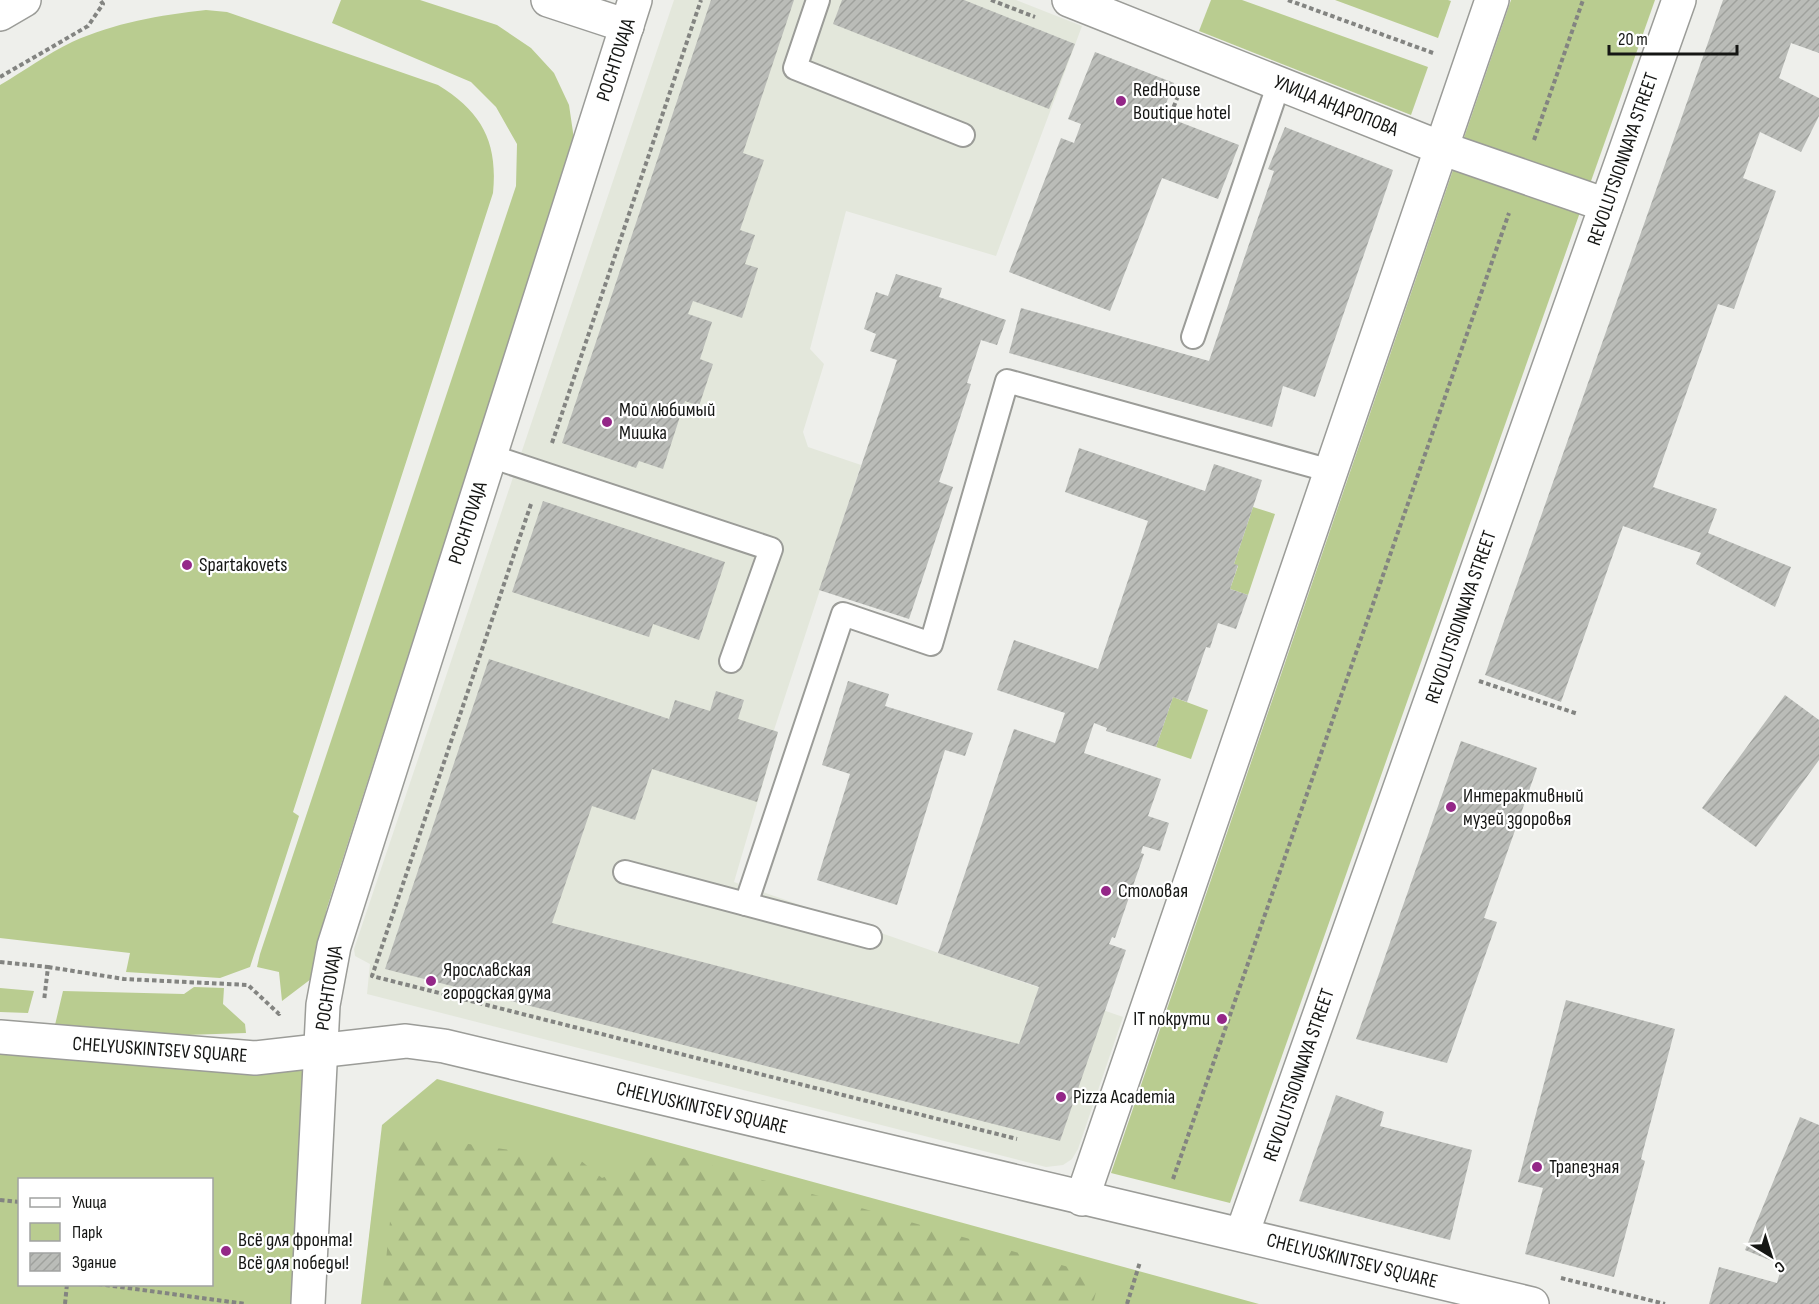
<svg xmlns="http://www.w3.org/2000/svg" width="1819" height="1304" viewBox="0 0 1819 1304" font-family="'Sofia Sans Condensed',sans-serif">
	<defs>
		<pattern id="forest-firs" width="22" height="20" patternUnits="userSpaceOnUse" patternTransform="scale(1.5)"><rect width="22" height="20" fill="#b9cc90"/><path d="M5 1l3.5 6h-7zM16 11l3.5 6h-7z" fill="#9eae7b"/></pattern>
		<pattern id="building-hatch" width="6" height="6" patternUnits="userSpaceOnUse" patternTransform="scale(1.5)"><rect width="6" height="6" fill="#babcb8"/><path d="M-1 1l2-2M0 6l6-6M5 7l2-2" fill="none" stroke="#9fa19d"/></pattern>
	</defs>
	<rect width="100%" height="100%" fill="#eeefeb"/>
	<!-- built -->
	<path fill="#e3e7db" d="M 674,0 L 1016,0 L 1082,26 L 996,256 L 846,211 L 810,349 L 824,364 L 803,432 L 808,447 L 861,465 L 774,730 L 778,732 L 734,882 L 1123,1017 L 1078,1149 L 1072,1159 L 1063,1165 L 1046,1167 L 367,994 L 370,964 L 355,956 L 354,949 Z"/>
	<!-- green -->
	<g fill="#b9cc90" fill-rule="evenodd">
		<path d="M 341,0 L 420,0 L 497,25 L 531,48 L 554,73 L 569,105 L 574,139 L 327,908 L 311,979 L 282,1001 L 279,972 L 257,967 L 260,954 L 516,186 L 517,144 L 496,107 L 471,82 L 332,23 Z"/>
		<path d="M 1211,0 L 1242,0 L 1428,67 L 1411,115 L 1199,31 Z"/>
		<path d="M 1335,0 L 1448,0 L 1451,1 L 1438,38 Z"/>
		<path d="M 1511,0 L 1655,0 L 1230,1203 L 1111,1173 Z"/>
		<path d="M 206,10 L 227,12 L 438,85 C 482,112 498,142 493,193 L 293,812 L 299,816 L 250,967 L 220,978 L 126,972 L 130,953 L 0,938 L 0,85 C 24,71 47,54 72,42 C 114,23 160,15 206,10 Z"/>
		<path d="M 1253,507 L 1275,514 L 1248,595 L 1230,589 L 1238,566 L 1234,564 Z"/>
		<path d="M 1173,697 L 1208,710 L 1191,759 L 1156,747 Z"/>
		<path d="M 194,987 L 224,988 L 223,1004 L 245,1024 L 246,1033 L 186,1035 L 55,1025 L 63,991 L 184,994 Z"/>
		<path d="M 0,988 L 34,991 L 28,1013 L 0,1012 Z"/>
		<path d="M 0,1037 L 320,1050 L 307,1304 L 0,1304 ZM 20,1180 L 212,1180 L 212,1284 L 20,1284 Z"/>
		<path d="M 437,1079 L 1259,1304 L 361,1304 L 382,1125 Z"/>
	</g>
	<!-- forest -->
	<path fill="url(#forest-firs)" d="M 399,1134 L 580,1160 L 602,1178 L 664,1152 L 1100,1276 L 1093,1304 L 405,1304 L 382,1299 Z"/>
	<!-- building -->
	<g fill="url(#building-hatch)">
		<path d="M 711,0 L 794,0 L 743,153 L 764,160 L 740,230 L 755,235 L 745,264 L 758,268 L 742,318 L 693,301 L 688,314 L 712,322 L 700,359 L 713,364 L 699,406 L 685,401 L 663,469 L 639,461 L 636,468 L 562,443 Z"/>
		<path d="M 842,0 L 964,0 L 1075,44 L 1049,109 L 833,24 Z"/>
		<path d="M 1723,0 L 1819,0 L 1819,53 L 1791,43 L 1779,78 L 1819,98 L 1819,116 L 1801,152 L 1760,132 L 1743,178 L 1776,191 L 1734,309 L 1718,304 L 1653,487 L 1717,509 L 1708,533 L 1791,567 L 1775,607 L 1696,564 L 1701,553 L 1623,526 L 1561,702 L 1485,675 Z"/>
		<path d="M 1095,52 L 1174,83 L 1160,119 L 1176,124 L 1177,121 L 1239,145 L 1218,199 L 1162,178 L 1110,311 L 1009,272 L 1061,138 L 1074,143 L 1081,124 L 1068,119 Z"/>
		<path d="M 1285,127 L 1393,170 L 1315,397 L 1283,386 L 1272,427 L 1009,353 L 1021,308 L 1209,361 L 1274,171 L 1268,169 Z"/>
		<path d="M 896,274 L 942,288 L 939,297 L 1006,320 L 997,345 L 981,340 L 967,383 L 971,384 L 939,482 L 953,487 L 909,619 L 819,590 L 897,360 L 870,351 L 876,334 L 864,329 L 876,292 L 888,296 Z"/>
		<path d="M 1079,448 L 1205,491 L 1214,464 L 1262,480 L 1234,564 L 1238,565 L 1230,589 L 1248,595 L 1236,629 L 1218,623 L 1210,648 L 1206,647 L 1187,702 L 1173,697 L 1156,747 L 1106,731 L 1107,728 L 1094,723 L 1084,753 L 1161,779 L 1148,816 L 1169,823 L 1160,851 L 1143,846 L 1141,853 L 1144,854 L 1115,938 L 1112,937 L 1109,944 L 1126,950 L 1060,1141 L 385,969 L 489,659 L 669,719 L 675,700 L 710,711 L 716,691 L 744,700 L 738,719 L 778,732 L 757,802 L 652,769 L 635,820 L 592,806 L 552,923 L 1019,1044 L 1039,987 L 938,953 L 1014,729 L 1055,743 L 1065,713 L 997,690 L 1014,640 L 1098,669 L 1148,521 L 1065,492 Z"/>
		<path d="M 543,501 L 725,562 L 699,640 L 653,624 L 649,637 L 512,592 Z"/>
		<path d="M 848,681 L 889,694 L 885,706 L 973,733 L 965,756 L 945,750 L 897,905 L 817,880 L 850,774 L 822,765 Z"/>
		<path d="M 1785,695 L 1819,720 L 1819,760 L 1756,847 L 1702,808 Z"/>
		<path d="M 1461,741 L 1537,768 L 1484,918 L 1497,922 L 1447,1063 L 1356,1039 Z"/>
		<path d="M 1566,1000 L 1675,1029 L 1641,1159 L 1645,1161 L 1614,1277 L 1525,1254 L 1543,1188 L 1518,1182 Z"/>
		<path d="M 1336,1095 L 1384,1112 L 1380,1126 L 1472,1150 L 1450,1240 L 1299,1201 Z"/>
		<path d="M 1800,1117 L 1819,1125 L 1819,1304 L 1709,1304 L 1719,1267 L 1777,1283 L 1782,1265 L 1745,1250 Z"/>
	</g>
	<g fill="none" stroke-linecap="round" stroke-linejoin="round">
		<defs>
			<g id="lane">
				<path d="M 818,0 L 795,68 L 963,135"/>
				<path d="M 1193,337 L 1279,83"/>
				<path d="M 490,456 L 771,549 L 731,661"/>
				<path d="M 625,872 L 870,937"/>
				<path d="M 746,904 L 843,614 L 931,644 L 1007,381 L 1331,471"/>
			</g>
			<g id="street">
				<path d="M 548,0 L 627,26"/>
				<path d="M 1069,0 L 1441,148 L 1606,205"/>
				<path d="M 0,14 L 24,0"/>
				<path d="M 0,1037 L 255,1058 L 406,1041 L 444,1046 L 1532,1304"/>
				<path d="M 1082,1199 L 1492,0"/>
				<path d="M 1242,1234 L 1679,0"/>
				<path d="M 308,1304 L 323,1005 L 334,946 L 635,0"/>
			</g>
		</defs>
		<!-- lane casing -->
		<use href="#lane" stroke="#9b9c98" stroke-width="26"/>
		<!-- street casing -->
		<use href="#street" stroke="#9b9c98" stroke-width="36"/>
		<!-- path -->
		<g stroke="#838481" stroke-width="4" stroke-dasharray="4.5 3" stroke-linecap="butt">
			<path d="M 991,0 L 1035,17"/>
			<path d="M 1288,0 L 1433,53"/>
			<path d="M 0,77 L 88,26 L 103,4 L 100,0"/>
			<path d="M 1168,121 L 1182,86"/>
			<path d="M 1534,140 L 1583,0"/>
			<path d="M 552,443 L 701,0"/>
			<path d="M 531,504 L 372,976 L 1017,1139"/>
			<path d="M 1479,681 L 1578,714"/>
			<path d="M 0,962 L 48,967 L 44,1001"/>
			<path d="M 48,967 L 124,979 L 248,985 L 279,1014 L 280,1012"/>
			<path d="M 1173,1179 L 1509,213"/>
			<path d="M 0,1200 L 20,1202"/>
			<path d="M 1561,1278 L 1665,1304"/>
			<path d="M 98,1284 L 246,1304"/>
			<path d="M 65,1304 L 67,1284"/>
			<path d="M 1127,1304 L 1140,1262"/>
		</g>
		<!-- lane -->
		<use href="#lane" stroke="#fff" stroke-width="22"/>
		<!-- street -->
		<use href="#street" stroke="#fff" stroke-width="33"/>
	</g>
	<!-- markers -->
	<g fill="#942788" stroke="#fff" stroke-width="2">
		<circle cx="1121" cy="101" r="6"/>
		<circle cx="607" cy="422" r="6"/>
		<circle cx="187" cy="565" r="6"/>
		<circle cx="1451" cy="807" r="6"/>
		<circle cx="1106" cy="891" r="6"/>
		<circle cx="431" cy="981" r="6"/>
		<circle cx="1222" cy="1019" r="6"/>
		<circle cx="1061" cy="1097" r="6"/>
		<circle cx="1537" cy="1167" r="6"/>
		<circle cx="226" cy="1251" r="6"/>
	</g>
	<g text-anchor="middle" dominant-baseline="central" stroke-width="4.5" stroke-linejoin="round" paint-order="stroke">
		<!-- street labels -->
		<g font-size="20" fill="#151614" stroke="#fff">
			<text transform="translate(616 60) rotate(-72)">POCHTOVAJA</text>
			<text transform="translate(1336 106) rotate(22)">УЛИЦА АНДРОПОВА</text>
			<text transform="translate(1623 159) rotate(-71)">REVOLUTSIONNAYA STREET</text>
			<text transform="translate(468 523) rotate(-72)">POCHTOVAJA</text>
			<text transform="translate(1461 617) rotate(-71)">REVOLUTSIONNAYA STREET</text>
			<text transform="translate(329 988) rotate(-81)">POCHTOVAJA</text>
			<text transform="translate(160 1050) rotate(4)">CHELYUSKINTSEV SQUARE</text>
			<text transform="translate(1299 1075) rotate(-71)">REVOLUTSIONNAYA STREET</text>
			<text transform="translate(702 1108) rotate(13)">CHELYUSKINTSEV SQUARE</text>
			<text transform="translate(1352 1261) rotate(14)">CHELYUSKINTSEV SQUARE</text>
		</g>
		<!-- poi labels -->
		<g font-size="20" fill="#151614" stroke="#fff" text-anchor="start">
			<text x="1133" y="90">RedHouse<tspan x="1133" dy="23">Boutique hotel</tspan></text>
			<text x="619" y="410">Мой любимый<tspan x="619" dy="23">Мишка</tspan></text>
			<text x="199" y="565">Spartakovets</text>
			<text x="1463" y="796">Интерактивный<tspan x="1463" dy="23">музей здоровья</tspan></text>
			<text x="1118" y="891">Столовая</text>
			<text x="443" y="970">Ярославская<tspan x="443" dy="23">городская дума</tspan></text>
			<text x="1210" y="1019" text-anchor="end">IT покрути</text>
			<text x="1073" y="1097">Pizza Academia</text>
			<text x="1549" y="1167">Трапезная</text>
			<text x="238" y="1240">Всё для фронта!<tspan x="238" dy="23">Всё для победы!</tspan></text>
		</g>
	</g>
	<!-- legend -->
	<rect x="18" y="1178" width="195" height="108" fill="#ffffff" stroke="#a1a2a1" stroke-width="1.5"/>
	<rect x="30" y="1198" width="30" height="9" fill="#ffffff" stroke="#a1a2a1" stroke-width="1.5"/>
	<text x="72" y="1208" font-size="18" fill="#151614">Улица</text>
	<rect x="30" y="1223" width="30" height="18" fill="#b9cc90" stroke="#a1a2a1" stroke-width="1.5"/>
	<text x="72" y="1238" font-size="18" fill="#151614">Парк</text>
	<rect x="30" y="1253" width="30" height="18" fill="url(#building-hatch)" stroke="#a1a2a1" stroke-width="1.5"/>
	<text x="72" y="1268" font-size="18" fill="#151614">Здание</text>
	<!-- north arrow -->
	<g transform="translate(1771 1256) rotate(142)" stroke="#ffffff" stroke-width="4.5" paint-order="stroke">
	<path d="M0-4.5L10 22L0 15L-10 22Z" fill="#151614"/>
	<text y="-9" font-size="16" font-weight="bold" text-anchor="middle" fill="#151614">С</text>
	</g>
	<!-- scale -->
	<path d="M1609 45v9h128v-9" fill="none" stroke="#151614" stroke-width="3"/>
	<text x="1618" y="45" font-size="18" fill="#151614" stroke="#ffffff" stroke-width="4.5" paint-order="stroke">20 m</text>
</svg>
